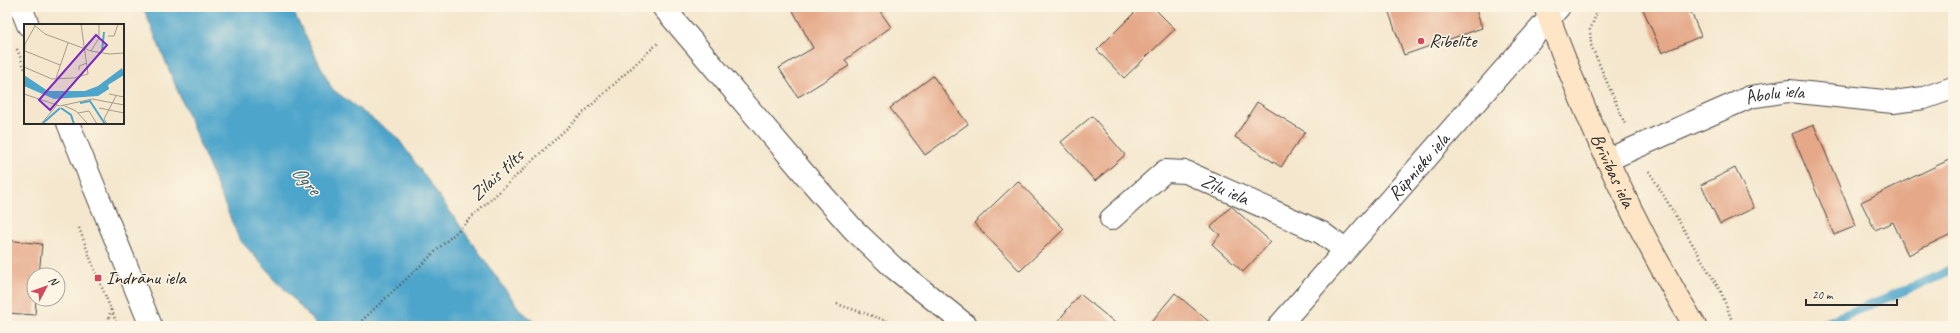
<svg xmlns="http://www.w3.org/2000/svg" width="1960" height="333" viewBox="0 0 1960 333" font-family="Caveat,sans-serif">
	<rect width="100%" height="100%" fill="#fcf5e5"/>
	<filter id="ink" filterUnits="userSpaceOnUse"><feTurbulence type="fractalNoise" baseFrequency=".025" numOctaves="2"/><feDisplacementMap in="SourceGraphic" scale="8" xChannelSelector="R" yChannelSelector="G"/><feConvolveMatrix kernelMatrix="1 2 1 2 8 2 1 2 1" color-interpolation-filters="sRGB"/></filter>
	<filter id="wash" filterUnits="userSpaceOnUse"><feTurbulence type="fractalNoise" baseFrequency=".012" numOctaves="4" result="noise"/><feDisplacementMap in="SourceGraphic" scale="16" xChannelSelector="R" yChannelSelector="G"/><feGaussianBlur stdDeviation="0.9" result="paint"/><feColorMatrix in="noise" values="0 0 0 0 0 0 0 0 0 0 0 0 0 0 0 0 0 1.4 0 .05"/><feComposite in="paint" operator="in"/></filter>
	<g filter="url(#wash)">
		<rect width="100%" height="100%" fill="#f4e7cd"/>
		<!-- water -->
		<path fill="#4ea5cb" stroke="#3c687b" d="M 143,7 L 292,7 L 295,15 L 332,89 L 397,137 L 520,310 L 540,326 L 318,326 L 239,239 Z"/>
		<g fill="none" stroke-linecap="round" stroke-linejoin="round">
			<!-- stream -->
			<path stroke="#4ea5cb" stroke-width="9" d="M 1818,326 L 1939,276 L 1953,267"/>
		</g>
		<g id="blocks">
			<!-- building -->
			<g fill="#e5a888">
				<path d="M 791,7 L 877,7 L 891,27 L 845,60 L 849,66 L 798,97 L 779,68 L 813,48 Z"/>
				<path d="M 1140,7 L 1153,7 L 1175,29 L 1124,78 L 1097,50 Z"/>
				<path d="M 1387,7 L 1475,7 L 1482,28 L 1404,55 Z"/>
				<path d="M 1642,7 L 1689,7 L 1701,36 L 1662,53 Z"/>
				<path d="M 933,76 L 968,124 L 925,155 L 890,108 Z"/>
				<path d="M 1257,102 L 1305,132 L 1281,167 L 1235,137 Z"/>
				<path d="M 1092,116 L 1125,155 L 1095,181 L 1061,142 Z"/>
				<path d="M 1814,125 L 1856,226 L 1834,235 L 1792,134 Z"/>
				<path d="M 1953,158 L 1953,233 L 1908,255 L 1893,222 L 1875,230 L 1861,202 Z"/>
				<path d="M 1735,168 L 1754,208 L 1720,224 L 1701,185 Z"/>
				<path d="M 1018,181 L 1064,229 L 1020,271 L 974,223 Z"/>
				<path d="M 1231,206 L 1271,242 L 1243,272 L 1212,244 L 1220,235 L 1211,227 Z"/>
				<path d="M 7,240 L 42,244 L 39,275 L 34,275 L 34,299 L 36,299 L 35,315 L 7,313 Z"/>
				<path d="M 1175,293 L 1214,326 L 1148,326 Z"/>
				<path d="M 1080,294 L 1119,326 L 1054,326 Z"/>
			</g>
		</g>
	</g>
	<g filter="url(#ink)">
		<use href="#blocks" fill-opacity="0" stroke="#494743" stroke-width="1"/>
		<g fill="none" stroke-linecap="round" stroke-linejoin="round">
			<defs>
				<g id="minor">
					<path d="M 663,7 L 814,185 L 853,229 L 894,268 L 967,326"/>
					<path id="s1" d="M 1607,160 L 1750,97 L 1789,91 L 1893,102 L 1924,98 L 1953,88"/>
					<path id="s2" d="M 1111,219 L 1165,171 L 1186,172 L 1322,233 L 1345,250"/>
					<path id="s3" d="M 1279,326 L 1559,7"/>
				</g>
				<g id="tertiary">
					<path d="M 21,7 L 28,25"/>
					<path d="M 68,123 L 151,326"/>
				</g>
				<g id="secondary">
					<path id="s4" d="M 1545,7 C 1585,117 1634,226 1695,326"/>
				</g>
			</defs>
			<!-- minor casing -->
			<use href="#minor" stroke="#494743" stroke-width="24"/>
			<!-- tertiary casing -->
			<use href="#tertiary" stroke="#494743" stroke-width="24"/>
			<!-- secondary casing -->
			<use href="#secondary" stroke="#494743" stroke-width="24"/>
			<!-- path -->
			<g stroke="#494743" stroke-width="2.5" stroke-dasharray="1 3" stroke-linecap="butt">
				<path d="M 1599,7 L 1590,30 L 1591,45 L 1625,124"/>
				<path d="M 17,49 L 25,69"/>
				<path d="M 1649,171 L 1721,292 L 1734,326"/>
				<path d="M 79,228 L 95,271 L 118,326"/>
				<path d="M 837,304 L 902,326"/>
				<path d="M 107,326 L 111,309"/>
				<path d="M 356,326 L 659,42"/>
			</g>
			<!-- minor -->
			<use href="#minor" stroke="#fff" stroke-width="22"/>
			<!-- tertiary -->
			<use href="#tertiary" stroke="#fff" stroke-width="22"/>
			<!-- secondary -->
			<use href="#secondary" stroke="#fde5c5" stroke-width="22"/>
		</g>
	</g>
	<!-- markers -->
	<g fill="#d1495b" stroke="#fcf5e5" stroke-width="1.5">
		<circle cx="1421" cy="41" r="4"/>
		<rect x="94" y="274" width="8" height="8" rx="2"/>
	</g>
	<g text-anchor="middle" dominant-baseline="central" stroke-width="3" stroke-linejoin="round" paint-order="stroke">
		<!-- poi labels -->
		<g font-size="19" fill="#2b2b2b" stroke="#fcf5e5" text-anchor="start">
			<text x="1429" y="41">Rībelīte</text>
			<text x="106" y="278">Indrānu iela</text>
		</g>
		<!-- street labels -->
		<g font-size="19" fill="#2b2b2b" stroke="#fcf5e5">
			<text stroke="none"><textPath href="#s1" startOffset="181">Ābolu iela</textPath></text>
			<text stroke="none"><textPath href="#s3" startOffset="212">Rūpnieku iela</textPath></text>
			<text stroke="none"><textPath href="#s4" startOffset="177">Brīvības iela</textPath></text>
			<text transform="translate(497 175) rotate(-43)">Zilais tilts</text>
			<text stroke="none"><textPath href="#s2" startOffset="136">Zīļu iela</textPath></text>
		</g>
		<!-- water labels -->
		<g font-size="20" font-style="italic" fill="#395c6b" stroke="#fcf5e5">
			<text transform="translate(306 180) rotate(48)">Ogre</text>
		</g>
	</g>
	<!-- overview -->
	<g transform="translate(24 24)">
		<rect width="100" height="100" fill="#f4e7cd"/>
		<path d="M 98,44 L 100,51 L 84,61 L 85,65 L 74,72 L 30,75 L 0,62 L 0,51 L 24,67 L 61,67 L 74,62 Z" fill="#4ea5cb"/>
		<path fill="none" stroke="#4ea5cb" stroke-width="2" d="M 78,27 L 80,8M 56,79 L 66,77 L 81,100M 37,84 L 47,91 L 50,100M 18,100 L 36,84"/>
		<path fill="none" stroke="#a49c8c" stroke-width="1" d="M 9,0 L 21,10 L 67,27 L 85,30 L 100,29M 84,12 L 90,12 L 94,0M 1,27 L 36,41M 67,27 L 75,14 L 75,0M 0,36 L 1,20 L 11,2M 0,43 L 28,55 L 50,54 L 64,50 L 57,0M 55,46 L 55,42 L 63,39M 32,54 L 44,19M 0,70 L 36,82 L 68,75 L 100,81M 85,70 L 100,73M 39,81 L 52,87 L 64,100M 75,84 L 100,89M 54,89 L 65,87 L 73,100M 17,100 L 33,81M 83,100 L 80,95 L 92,72"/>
		<path fill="#7b2cbf" fill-opacity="0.15" stroke="#7b2cbf" stroke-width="2" d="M 72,11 L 83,21 L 26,86 L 15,76 Z"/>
		<rect width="100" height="100" fill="none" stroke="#2b2b2b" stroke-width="2"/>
	</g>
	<!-- margin -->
	<rect width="1960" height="333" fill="none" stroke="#fcf5e5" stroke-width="24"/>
	<!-- north arrow -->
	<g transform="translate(46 287) rotate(49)"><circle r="19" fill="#fcf5e5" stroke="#a8a49b"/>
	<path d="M0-3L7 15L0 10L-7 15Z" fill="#d1495b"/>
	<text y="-6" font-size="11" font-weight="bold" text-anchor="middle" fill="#2b2b2b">N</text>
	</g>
	<!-- scale -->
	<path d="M1806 299v6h91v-6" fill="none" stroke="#2b2b2b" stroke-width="2"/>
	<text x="1812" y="299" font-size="12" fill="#2b2b2b" stroke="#fcf5e5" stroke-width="3" paint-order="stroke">20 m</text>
</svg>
